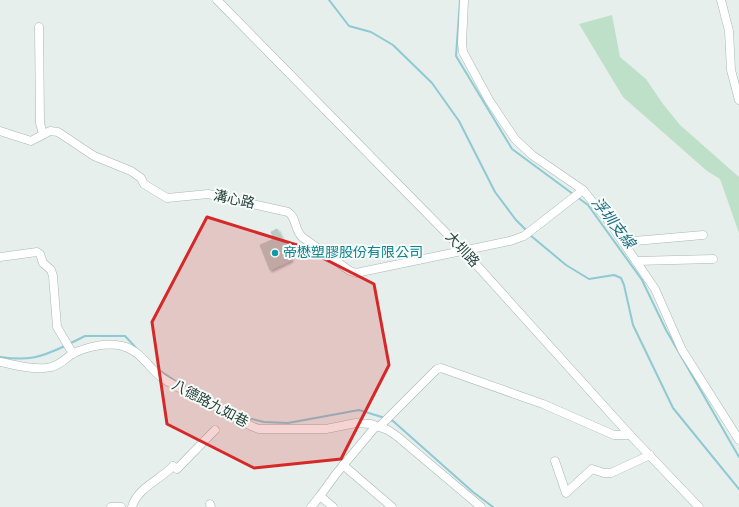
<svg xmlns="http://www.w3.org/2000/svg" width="739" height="507" viewBox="0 0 739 507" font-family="'Alegreya Sans','Noto Sans TC',sans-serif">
	<defs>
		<filter id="shadow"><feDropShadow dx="2" dy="2" stdDeviation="1" flood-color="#0004"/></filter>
	</defs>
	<rect width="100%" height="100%" fill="#e6efeb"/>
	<!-- green -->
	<path fill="#bfe0c8" d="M 612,15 L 620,57 L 646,79 L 663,104 L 680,125 L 739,177 L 739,233 L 720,179 L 707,171 L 623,97 L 579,24 Z"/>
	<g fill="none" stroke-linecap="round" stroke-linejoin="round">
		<!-- stream -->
		<g stroke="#8ec9d4" stroke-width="2">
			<path d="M 329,0 L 349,26 L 371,32 L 393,45 L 432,83 L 459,121 L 495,192 L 516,220 L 527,231"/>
			<path d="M 460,0 L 456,56 L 512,149 L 573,194"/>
			<path d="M 577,197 L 588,205 L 642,280 L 666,330 L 739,457"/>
			<path d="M 530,235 L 566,265 L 589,279 L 614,275 L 621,278 L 624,285 L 633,325 L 673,408 L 739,489"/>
			<path d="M 69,344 L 85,336 L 125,336 L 138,350"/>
			<path d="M 0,357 C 28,361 39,358 65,346"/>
			<path d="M 159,370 L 180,384 L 203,395"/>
			<path d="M 240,416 L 264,422 L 288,423 L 359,410 L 385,418"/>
			<path d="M 389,419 L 393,421 L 473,492 L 493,507"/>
		</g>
	</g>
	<!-- building -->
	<path fill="#bbcac4" stroke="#b8c9c2" filter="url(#shadow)" d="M 277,229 L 291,260 L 270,270 L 260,245 L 274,239 L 271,232 Z"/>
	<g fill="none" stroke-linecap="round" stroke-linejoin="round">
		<defs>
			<g id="minor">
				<path d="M 217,0 L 463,250 L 630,435 L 699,507"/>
				<path d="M 464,0 L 462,43 L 463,52 L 489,100 L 515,139 L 532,155 L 583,190 L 610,223 L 655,289 L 682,350 L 739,440"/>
				<path d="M 721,0 L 729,31 L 731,70 L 739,100"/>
				<path d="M 39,27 L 40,123 L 43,134"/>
				<path d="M 0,131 L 31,141 L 50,131 L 58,132 L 94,156 L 131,171 L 141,178 L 144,184 L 167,198 L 208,194 L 288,212 C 297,218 294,229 302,237 L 350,271 L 356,273 L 510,241 L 524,236 L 583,190"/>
				<path d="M 623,242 L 703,235"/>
				<path d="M 0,257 L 37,252 L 40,254 L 43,263 L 51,270 L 53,276 L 57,327 L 73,354"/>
				<path d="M 636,261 L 713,259"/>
				<path d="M 0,362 C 16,365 36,371 51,367 C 60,365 65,359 72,354 C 86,347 107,342 122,346 C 140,350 149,368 162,378 C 177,388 192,394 208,402 C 225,411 240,423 259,429 L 326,429 L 356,423 L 371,424 L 388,430 L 398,437 L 481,507"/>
				<path d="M 379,427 L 437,369 L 441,368 L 543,404 L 614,435 L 630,435"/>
				<path d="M 555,461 L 566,493 L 592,469 L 604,473 L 611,473 L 650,455"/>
				<path d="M 343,465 L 392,507"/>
				<path d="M 320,496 L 336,474 L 376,426"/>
				<path d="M 210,504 L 211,507"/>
				<path d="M 111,507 L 121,507"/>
				<path d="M 132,507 C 137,488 160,480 173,466 L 177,469 L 215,430"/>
				<path d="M 311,507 L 320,496 L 333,507"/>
			</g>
		</defs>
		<!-- minor casing -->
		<use href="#minor" stroke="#a8b8b2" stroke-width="9"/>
		<!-- minor -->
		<use href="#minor" stroke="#fff" stroke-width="8"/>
	</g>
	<!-- marked area -->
	<path fill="#d62828" fill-opacity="0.2" stroke="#d62828" stroke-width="3" stroke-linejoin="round" d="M 207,217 L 297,245 L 374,284 L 389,365 L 341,459 L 254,468 L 167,424 L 152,322 Z"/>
	<!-- markers -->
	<circle fill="#0f9aa8" stroke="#f7fbf9" stroke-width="1.5" cx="275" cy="253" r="4"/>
	<g text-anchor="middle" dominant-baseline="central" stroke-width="4" stroke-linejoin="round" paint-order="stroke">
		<!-- street labels -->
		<g font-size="14" fill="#24423a" stroke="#f7fbf9">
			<text transform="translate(234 200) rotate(12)">溝心路</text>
			<text transform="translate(462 250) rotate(47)">大圳路</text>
			<text transform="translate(210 404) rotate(28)">八德路九如巷</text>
		</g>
		<!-- culture labels -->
		<g font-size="14" fill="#0d838f" stroke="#f7fbf9" text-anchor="start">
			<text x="283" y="253">帝懋塑膠股份有限公司</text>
		</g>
		<!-- water labels -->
		<g font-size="15" font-style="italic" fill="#1c6f80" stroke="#f7fbf9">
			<text transform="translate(613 223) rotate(52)">浮圳支線</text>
		</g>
	</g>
</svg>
